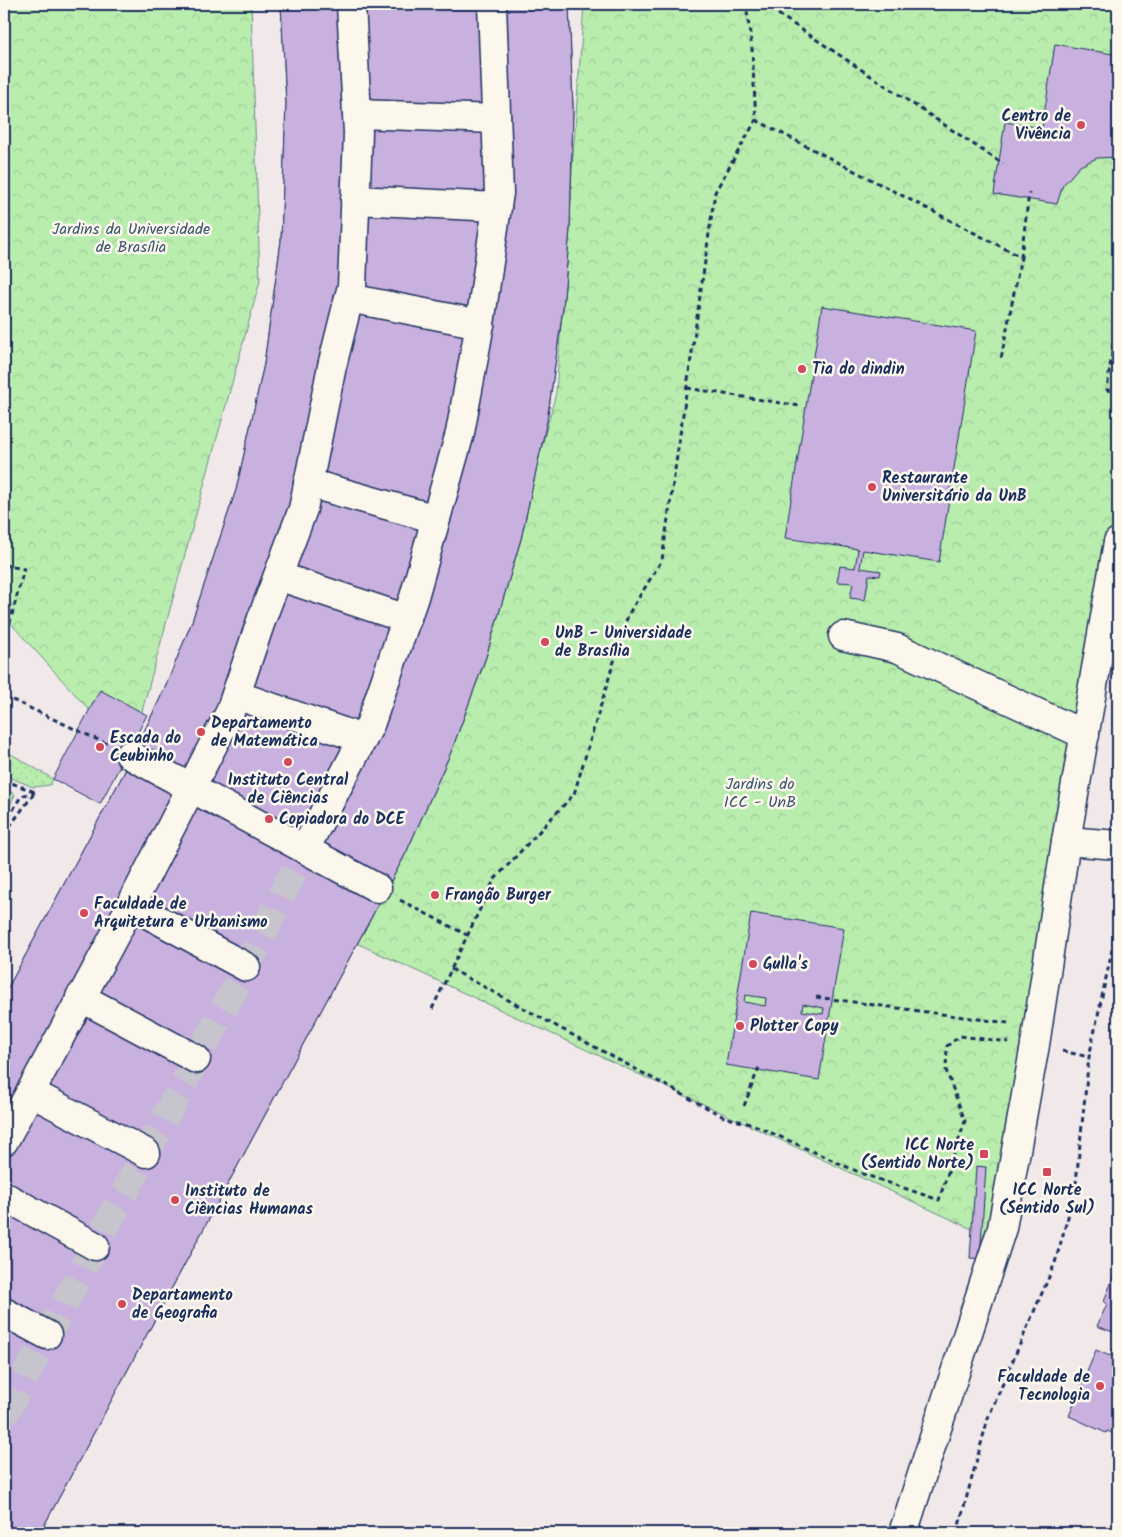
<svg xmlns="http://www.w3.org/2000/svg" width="1122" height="1537" viewBox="0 0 1122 1537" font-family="Kalam,sans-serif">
	<defs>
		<pattern id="grass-dots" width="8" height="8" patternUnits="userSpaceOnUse" patternTransform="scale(1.25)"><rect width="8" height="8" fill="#b9edae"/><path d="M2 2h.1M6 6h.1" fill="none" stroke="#9ecc98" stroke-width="1.8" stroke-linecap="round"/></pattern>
		<pattern id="park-crowns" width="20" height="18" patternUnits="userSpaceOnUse" patternTransform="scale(1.25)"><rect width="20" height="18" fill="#b9edae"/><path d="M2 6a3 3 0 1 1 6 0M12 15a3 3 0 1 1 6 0" fill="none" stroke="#9ecc98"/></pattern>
	</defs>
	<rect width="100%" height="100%" fill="#f1e9e9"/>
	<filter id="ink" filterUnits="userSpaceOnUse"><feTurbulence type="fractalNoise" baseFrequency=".02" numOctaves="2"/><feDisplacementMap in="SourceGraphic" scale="10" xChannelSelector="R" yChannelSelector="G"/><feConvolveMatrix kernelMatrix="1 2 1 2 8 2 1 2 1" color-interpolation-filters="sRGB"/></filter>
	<g filter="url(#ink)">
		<!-- grass -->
		<g fill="url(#grass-dots)" stroke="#6a8e86">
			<path d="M 7,753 L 13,755 L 53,779 L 50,785 L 33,787 L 4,775 L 4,754 Z"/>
			<path d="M 4,789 L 15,794 L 4,819 Z"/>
		</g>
		<!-- park -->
		<g fill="url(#park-crowns)" stroke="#6a8e86">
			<path d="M 4,4 L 251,4 L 260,281 L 130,755 L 4,616 Z"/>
			<path d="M 584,4 L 1118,4 L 1118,533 L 987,1236 L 350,940 L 482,670 L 556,393 Z"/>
		</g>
		<!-- building -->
		<g fill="#c9b1df" stroke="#1b2f5e" fill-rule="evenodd">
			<path d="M 281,4 L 569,4 L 573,108 L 570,229 L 563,308 L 547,421 L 521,539 L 486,657 L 451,752 L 406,853 L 40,1533 L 4,1533 L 4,1372 L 7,1366 L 4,1364 L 4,1265 L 47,1290 L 56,1275 L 7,1247 L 4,1252 L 4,995 L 124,773 L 165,688 L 191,624 L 236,490 L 264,364 L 281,241 L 286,103 ZM 463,42 L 464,64 L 405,66 L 404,44 ZM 406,145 L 464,147 L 464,168 L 405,167 ZM 401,246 L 459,251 L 457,273 L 399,267 ZM 389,345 L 447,354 L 444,375 L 386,366 ZM 372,550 L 401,558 L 395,580 L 366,571 ZM 315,638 L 369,658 L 361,679 L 308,657 ZM 273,744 L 325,767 L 310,798 L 259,774 ZM 212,865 L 262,893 L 247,921 L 196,893 ZM 156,968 L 207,996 L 198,1013 L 147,985 ZM 106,1061 L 157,1089 L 148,1106 L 97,1078 ZM 56,1153 L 107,1181 L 98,1198 L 47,1171 Z"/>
			<path d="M 281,4 L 569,4 L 573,108 L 570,229 L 563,308 L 547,421 L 521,539 L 486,657 L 451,752 L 406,853 L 40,1533 L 4,1533 L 4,995 L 124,773 L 165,688 L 191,624 L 236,490 L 264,364 L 281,241 L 286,103 Z"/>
			<path d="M 1055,44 L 1118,55 L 1118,157 L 1097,158 L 1080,166 L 1063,185 L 1057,204 L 994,194 L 1005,122 L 1042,128 Z"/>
			<path d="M 822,306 L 976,331 L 939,562 L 863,550 L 860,568 L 881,571 L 880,576 L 869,575 L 865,600 L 850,598 L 853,583 L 837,582 L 840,566 L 855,568 L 858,549 L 785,538 Z"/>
			<path d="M 100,690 L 147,715 L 100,804 L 53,779 Z"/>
			<path d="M 751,913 L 844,928 L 819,1080 L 726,1065 ZM 745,995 L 766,998 L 765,1006 L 744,1002 ZM 803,1004 L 824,1008 L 823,1014 L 802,1011 Z"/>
			<path d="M 976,1166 L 986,1167 L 980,1259 L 970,1258 Z"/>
			<path d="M 1118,1265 L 1118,1334 L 1097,1326 L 1107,1304 L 1104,1301 Z"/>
			<path d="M 1118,1337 L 1118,1435 L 1107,1431 L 1106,1433 L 1069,1416 L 1096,1350 L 1110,1356 Z"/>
		</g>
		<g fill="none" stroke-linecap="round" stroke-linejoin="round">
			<!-- minor-tunnel -->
			<path stroke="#c6c4cd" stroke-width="28" stroke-dasharray="28 14" stroke-linecap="butt" d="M 4,1415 L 241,977 L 305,849"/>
			<defs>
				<g id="minor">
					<path d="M 357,114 L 496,119"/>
					<path d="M 355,200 L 497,207"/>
					<path d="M 349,298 L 480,324"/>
					<path d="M 308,483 L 436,519"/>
					<path d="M 278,576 L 407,619"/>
					<path d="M 843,636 L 897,648 L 1085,735"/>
					<path d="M 236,695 L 363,739"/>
					<path d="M 130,755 L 377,888"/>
					<path d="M 1066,841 L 1118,845"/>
					<path d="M 305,849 L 370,725 L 414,597 L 460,433 L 480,324 L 499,193 L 492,4"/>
					<path d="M 131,905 L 246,967"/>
					<path d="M 80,997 L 196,1059"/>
					<path d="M 30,1092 L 146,1153"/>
					<path d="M 4,1141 L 131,905 L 230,712 L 262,618 L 303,509 L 332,366 L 352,286 L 358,133 L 351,4"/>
					<path d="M 4,1196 L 95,1246"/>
					<path d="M 4,1312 L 47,1335"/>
					<path d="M 903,1533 L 1002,1228 L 1035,1045 L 1066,841 L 1118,542"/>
				</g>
			</defs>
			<!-- minor casing -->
			<use href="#minor" stroke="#1b2f5e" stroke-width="31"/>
			<!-- path -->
			<g stroke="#1b2f5e" stroke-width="3" stroke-dasharray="5 4" stroke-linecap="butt">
				<path d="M 763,4 L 1003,164"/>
				<path d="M 756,120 L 1021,257 L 1001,359"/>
				<path d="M 1021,257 L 1029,193"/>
				<path d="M 1118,308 L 1107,390 L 1118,393"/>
				<path d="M 687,388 L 800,406"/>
				<path d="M 4,565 L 24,569 L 4,645"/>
				<path d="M 4,696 L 107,744"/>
				<path d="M 4,780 L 35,792"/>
				<path d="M 4,826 L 21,796 L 35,792"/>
				<path d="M 4,834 L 35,792"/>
				<path d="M 400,900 L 467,935"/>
				<path d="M 451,969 L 724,1117 L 754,1125 L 863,1174 L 939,1200 L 965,1121 L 946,1070 L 947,1046 L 960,1036 L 1009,1042"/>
				<path d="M 816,997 L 1008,1023"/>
				<path d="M 432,1009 L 494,880 L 574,794 L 628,615 L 662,560 L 715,192 L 756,120 L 752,49 L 746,4"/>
				<path d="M 1062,1051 L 1089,1057"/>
				<path d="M 744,1106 L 759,1067"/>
				<path d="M 957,1533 L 988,1418 L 1055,1263 L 1075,1192 L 1089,1057 L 1118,922"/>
			</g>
			<!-- minor -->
			<use href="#minor" stroke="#fbf7ec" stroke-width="28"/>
		</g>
	</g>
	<!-- markers -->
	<g fill="#d1495b" stroke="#fbf7ec" stroke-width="2">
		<circle cx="1081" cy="125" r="5"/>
		<circle cx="802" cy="369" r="5"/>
		<circle cx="872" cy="487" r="5"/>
		<circle cx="545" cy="642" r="5"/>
		<circle cx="201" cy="732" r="5"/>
		<circle cx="100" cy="747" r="5"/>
		<circle cx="288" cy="762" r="5"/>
		<circle cx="269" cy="819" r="5"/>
		<circle cx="435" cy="895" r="5"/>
		<circle cx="84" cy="913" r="5"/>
		<circle cx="753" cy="964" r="5"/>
		<circle cx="740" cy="1026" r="5"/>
		<rect x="979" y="1149" width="10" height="10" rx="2.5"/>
		<rect x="1042" y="1167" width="10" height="10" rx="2.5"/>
		<circle cx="175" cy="1200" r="5"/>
		<circle cx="122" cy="1304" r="5"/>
		<circle cx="1100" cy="1386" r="5"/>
	</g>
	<g text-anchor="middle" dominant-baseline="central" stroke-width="5" stroke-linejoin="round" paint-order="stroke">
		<!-- poi labels -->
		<g font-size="16" font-weight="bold" fill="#1b2f5e" stroke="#fbf7ec" text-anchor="start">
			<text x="1071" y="116" text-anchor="end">Centro de<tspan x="1071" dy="18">Vivência</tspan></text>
			<text x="812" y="369">Tia do dindin</text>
			<text x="882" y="478">Restaurante<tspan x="882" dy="18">Universitário da UnB</tspan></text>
			<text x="555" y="633">UnB - Universidade<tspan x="555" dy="18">de Brasília</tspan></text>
			<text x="211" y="723">Departamento<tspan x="211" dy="18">de Matemática</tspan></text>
			<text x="110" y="738">Escada do<tspan x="110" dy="18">Ceubinho</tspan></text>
			<text x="288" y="780" text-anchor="middle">Instituto Central<tspan x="288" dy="18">de Ciências</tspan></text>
			<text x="279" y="819">Copiadora do DCE</text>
			<text x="445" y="895">Frangão Burger</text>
			<text x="94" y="904">Faculdade de<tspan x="94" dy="18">Arquitetura e Urbanismo</tspan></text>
			<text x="763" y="964">Gulla's</text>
			<text x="750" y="1026">Plotter Copy</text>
			<text x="974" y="1145" text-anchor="end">ICC Norte<tspan x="974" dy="18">(Sentido Norte)</tspan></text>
			<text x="1047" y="1190" text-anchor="middle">ICC Norte<tspan x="1047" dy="18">(Sentido Sul)</tspan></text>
			<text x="185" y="1191">Instituto de<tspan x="185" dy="18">Ciências Humanas</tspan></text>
			<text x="132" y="1295">Departamento<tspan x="132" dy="18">de Geografia</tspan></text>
			<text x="1090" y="1377" text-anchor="end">Faculdade de<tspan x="1090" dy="18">Tecnologia</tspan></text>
		</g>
		<!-- park labels -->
		<g font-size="16" fill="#3b556e" stroke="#fbf7ec">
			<text x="131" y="229">Jardins da Universidade<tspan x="131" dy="18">de Brasília</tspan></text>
			<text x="760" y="784">Jardins do<tspan x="760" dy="18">ICC - UnB</tspan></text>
		</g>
	</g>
	<!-- margin -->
	<rect width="1122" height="1537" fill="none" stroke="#fbf7ec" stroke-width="20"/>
	<rect x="10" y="10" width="1102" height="1517" fill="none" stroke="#1b2f5e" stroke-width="2" filter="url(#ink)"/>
</svg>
